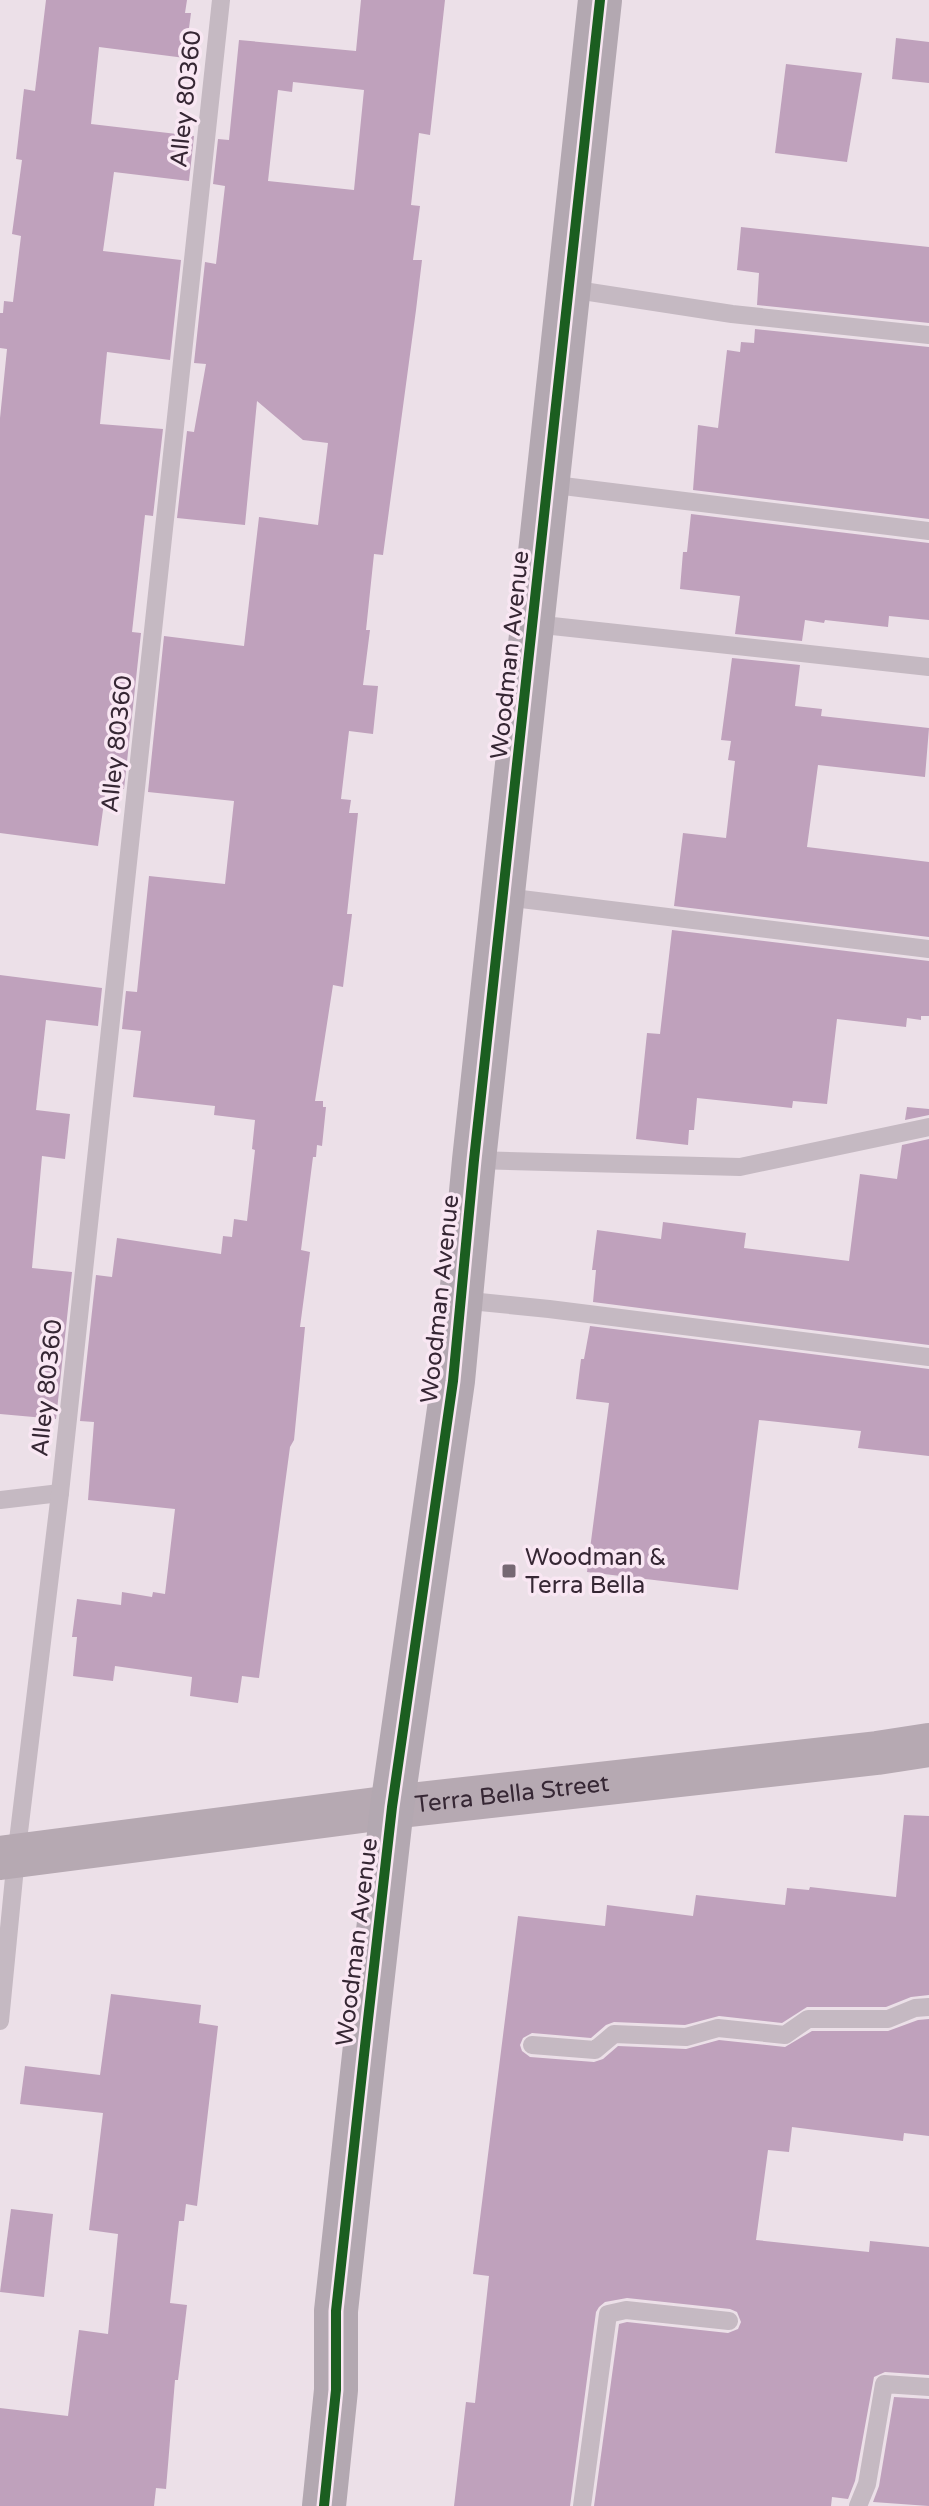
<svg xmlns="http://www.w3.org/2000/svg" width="929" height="2506" viewBox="0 0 929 2506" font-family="'Varela Round',sans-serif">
	<rect width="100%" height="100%" fill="#ece0e8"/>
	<!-- building -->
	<g fill="#bfa1bc" fill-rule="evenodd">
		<path d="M 46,0 L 187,0 L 185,13 L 191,13 L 185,58 L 99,47 L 91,124 L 194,136 L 189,181 L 114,172 L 103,251 L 181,260 L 170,360 L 107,352 L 100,424 L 163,429 L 153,516 L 145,515 L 132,632 L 141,633 L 124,789 L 106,788 L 98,846 L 0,833 L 0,418 L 7,349 L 0,348 L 0,313 L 3,313 L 4,301 L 13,302 L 21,236 L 12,234 L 22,160 L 16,159 L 24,89 L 35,91 Z"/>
		<path d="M 361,0 L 445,0 L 430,135 L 419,133 L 411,205 L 420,206 L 413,260 L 422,260 L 416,310 L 383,555 L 374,554 L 366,630 L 370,630 L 363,685 L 378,686 L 373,734 L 349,731 L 341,799 L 351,800 L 349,813 L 358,813 L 347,914 L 352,914 L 343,987 L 333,985 L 315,1101 L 323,1101 L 323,1107 L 326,1107 L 322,1146 L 317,1145 L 316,1157 L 313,1157 L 301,1250 L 310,1252 L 300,1327 L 305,1327 L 294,1440 L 290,1447 L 259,1678 L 242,1676 L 238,1703 L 190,1696 L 192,1677 L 115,1666 L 113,1681 L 73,1676 L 77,1637 L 72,1637 L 77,1599 L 121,1605 L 122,1592 L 152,1597 L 153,1592 L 165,1594 L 175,1509 L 88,1500 L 94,1422 L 80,1421 L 96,1275 L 112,1277 L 117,1238 L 221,1254 L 223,1236 L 232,1237 L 234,1219 L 247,1221 L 255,1150 L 252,1149 L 255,1120 L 214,1115 L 215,1106 L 133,1097 L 141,1031 L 122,1029 L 126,991 L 137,992 L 149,876 L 225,884 L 234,801 L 148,792 L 164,636 L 244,646 L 259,517 L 318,525 L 328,443 L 303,440 L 257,401 L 245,525 L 177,518 L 187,431 L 194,432 L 206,364 L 194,363 L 205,262 L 216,264 L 225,186 L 213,184 L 218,139 L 229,140 L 239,40 L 356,51 ZM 293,82 L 364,90 L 354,190 L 268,181 L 278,90 L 292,92 Z"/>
		<path d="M 896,38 L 929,42 L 929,83 L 892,79 Z"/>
		<path d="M 786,64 L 862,73 L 847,162 L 775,153 Z"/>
		<path d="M 741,227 L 929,247 L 929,323 L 757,305 L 759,273 L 737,270 Z"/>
		<path d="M 755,329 L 929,347 L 929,519 L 693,490 L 698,425 L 718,428 L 727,350 L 740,352 L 741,342 L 754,343 Z"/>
		<path d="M 691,514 L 929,543 L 929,620 L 889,616 L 888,627 L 825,620 L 824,623 L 805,620 L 802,641 L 735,634 L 740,596 L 680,589 L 683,552 L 687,552 Z"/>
		<path d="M 732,658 L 800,665 L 795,706 L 822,709 L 821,716 L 929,728 L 925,777 L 818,765 L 807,847 L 929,862 L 929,937 L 674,906 L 683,833 L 726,838 L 735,761 L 728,760 L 731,741 L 721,740 Z"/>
		<path d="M 672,930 L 929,961 L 929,1016 L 921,1016 L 921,1020 L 907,1018 L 906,1027 L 837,1019 L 827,1104 L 793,1101 L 792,1108 L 697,1098 L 694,1130 L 689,1130 L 688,1145 L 636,1139 L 647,1033 L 660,1034 Z"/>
		<path d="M 0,975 L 102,988 L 98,1026 L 46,1020 L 36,1110 L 70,1114 L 65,1159 L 42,1156 L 32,1268 L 72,1272 L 56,1419 L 0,1414 Z"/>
		<path d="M 907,1107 L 929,1109 L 929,1115 L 905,1120 Z"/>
		<path d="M 929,1139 L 929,1345 L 593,1302 L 596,1270 L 592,1270 L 597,1230 L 661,1239 L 663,1222 L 746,1233 L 744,1248 L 849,1261 L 860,1174 L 897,1179 L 902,1145 Z"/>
		<path d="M 590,1326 L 929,1369 L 929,1456 L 858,1448 L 861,1431 L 759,1420 L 738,1590 L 587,1572 L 609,1403 L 576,1399 L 581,1359 L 584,1359 Z"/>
		<path d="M 904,1815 L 929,1816 L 929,1995 L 911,1997 L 886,2007 L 807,2007 L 782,2023 L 719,2016 L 685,2025 L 614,2022 L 606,2025 L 591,2038 L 532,2033 L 523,2038 L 520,2045 L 522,2051 L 530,2057 L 594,2062 L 603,2059 L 618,2046 L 686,2049 L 719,2040 L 785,2047 L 812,2031 L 888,2031 L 918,2020 L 929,2019 L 929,2136 L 904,2133 L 903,2141 L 792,2127 L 789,2152 L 768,2150 L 756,2240 L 869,2252 L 870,2241 L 929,2247 L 929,2375 L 885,2372 L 874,2377 L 855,2481 L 848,2499 L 832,2497 L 831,2506 L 594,2506 L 619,2324 L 627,2322 L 728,2333 L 738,2329 L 741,2322 L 737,2312 L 730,2309 L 627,2298 L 605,2302 L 599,2307 L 596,2312 L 570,2506 L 454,2506 L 466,2402 L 475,2403 L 489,2276 L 473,2274 L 518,1916 L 605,1926 L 607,1905 L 693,1916 L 696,1895 L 785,1905 L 787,1888 L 809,1890 L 810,1887 L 896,1897 Z"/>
		<path d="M 111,1994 L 201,2005 L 199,2023 L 218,2026 L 197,2206 L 186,2204 L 184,2221 L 179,2221 L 170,2303 L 187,2305 L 178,2380 L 175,2380 L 166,2489 L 156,2488 L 154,2506 L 0,2506 L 0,2408 L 68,2416 L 79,2330 L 108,2334 L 118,2234 L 89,2230 L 103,2113 L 20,2104 L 25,2066 L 100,2075 Z"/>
		<path d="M 11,2209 L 53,2214 L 44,2297 L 0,2292 Z"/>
		<path d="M 894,2397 L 929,2399 L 929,2506 L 873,2502 L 879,2486 Z"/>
	</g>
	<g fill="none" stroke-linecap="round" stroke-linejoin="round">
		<!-- lane -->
		<g stroke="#c5b9c2" stroke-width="18">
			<path d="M 570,289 L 732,314 L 929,335"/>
			<path d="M 547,484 L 929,531"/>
			<path d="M 534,624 L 929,667"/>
			<path d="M 505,897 L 929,949"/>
			<path d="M 474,1160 L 740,1167 L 929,1127"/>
			<path d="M 460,1300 L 549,1309 L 929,1357"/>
			<path d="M 0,1500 L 60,1493"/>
			<path d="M 0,2021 L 16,1857 L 60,1493 L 221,0"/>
			<path d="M 532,2045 L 595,2050 L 614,2034 L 686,2037 L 718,2028 L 785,2035 L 808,2019 L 888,2019 L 915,2008 L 929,2007"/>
			<path d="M 582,2506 L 608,2314 L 626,2310 L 729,2321"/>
			<path d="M 858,2506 L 867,2484 L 884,2384 L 929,2387"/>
		</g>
		<!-- secondary -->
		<path stroke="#b6a9b2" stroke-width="44" id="s1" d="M 0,1858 L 392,1807 L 877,1753 L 929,1745"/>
		<!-- primary -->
		<path stroke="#b3a8b1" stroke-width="44" d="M 324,2506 L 336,2390 L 336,2311 L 364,2055 L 392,1807 L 453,1381 L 474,1160 L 600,0"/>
		<defs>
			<path id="cycleway" d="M 324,2506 L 336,2390 L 336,2311 L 364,2055 L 392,1807 L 453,1381 L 474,1160 L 600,0"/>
		</defs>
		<!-- cycleway casing -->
		<use href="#cycleway" stroke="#f9e7f3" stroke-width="15"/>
		<!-- cycleway -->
		<use href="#cycleway" stroke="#1b5e20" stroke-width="10"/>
	</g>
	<!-- markers -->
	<rect fill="#766873" stroke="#f9e7f3" stroke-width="3" x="501" y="1563" width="16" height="16" rx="4"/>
	<g text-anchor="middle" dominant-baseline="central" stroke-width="7" stroke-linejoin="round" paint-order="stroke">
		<!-- street labels -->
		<g font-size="24" fill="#362734" stroke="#f9e7f3">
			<text transform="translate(186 99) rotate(-84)">Alley 80360</text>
			<text transform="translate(510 655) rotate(-84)">Woodman Avenue</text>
			<text transform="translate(117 744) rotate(-84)">Alley 80360</text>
			<text transform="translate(440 1299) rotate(-84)">Woodman Avenue</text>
			<text transform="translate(47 1388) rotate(-84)">Alley 80360</text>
			<text stroke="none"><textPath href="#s1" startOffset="516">Terra Bella Street</textPath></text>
			<text transform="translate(357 1942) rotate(-83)">Woodman Avenue</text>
		</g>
		<!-- poi labels -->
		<g font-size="24" fill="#362734" stroke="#f9e7f3" text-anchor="start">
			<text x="525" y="1557">Woodman &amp;<tspan x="525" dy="28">Terra Bella</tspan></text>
		</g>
	</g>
</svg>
